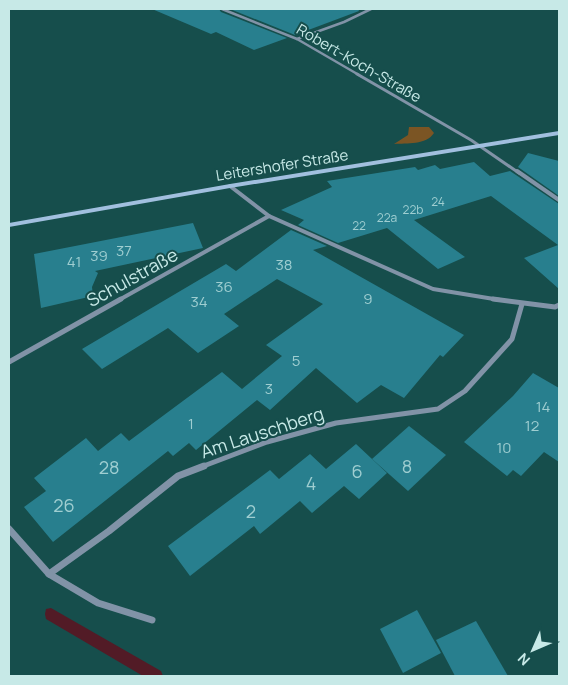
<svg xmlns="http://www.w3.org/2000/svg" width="568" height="685" viewBox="0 0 568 685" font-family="Manrope,sans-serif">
	<rect width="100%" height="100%" fill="#164e4c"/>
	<!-- green -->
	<path fill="#7b5524" d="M 409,127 L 429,127 L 434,133 C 426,145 407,143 394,144 L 408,135 Z"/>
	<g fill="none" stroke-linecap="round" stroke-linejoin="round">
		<!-- stream -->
		<path fill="#521b26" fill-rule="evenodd" d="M 51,608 L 161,671 L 163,676 L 143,676 L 46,619 L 45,614 L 46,609 Z"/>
	</g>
	<!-- building -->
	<g fill="#287f8e">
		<path d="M 152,9 L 219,9 L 221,12 L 287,38 L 254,50 L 216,32 L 211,34 Z"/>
		<path d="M 230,9 L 358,9 L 359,11 L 295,35 Z"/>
		<path d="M 528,153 L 559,161 L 559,196 L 518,167 Z"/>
		<path d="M 474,162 L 490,176 L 510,171 L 559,204 L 559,289 L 524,258 L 558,245 L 491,196 L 414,220 L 465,257 L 438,269 L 387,228 L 338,243 L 298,225 L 304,220 L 281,210 L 332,187 L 327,181 L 415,167 L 418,170 L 435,165 L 440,169 Z"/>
		<path d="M 193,223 L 203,248 L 95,271 L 98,273 L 92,287 L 93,296 L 41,308 L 34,254 Z"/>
		<path d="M 291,230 L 327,246 L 313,250 L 464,335 L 443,357 L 440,355 L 404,398 L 381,385 L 357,403 L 316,368 L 270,410 L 257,400 L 196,450 L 189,443 L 173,456 L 168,451 L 53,542 L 24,507 L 46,491 L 34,478 L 86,438 L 98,451 L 121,433 L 129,441 L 222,372 L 242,389 L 282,356 L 266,345 L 323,304 L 277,279 L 224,314 L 239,326 L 198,353 L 168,328 L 102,369 L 82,349 L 226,264 L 236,271 Z"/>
		<path d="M 533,373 L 559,388 L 559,462 L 544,452 L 521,476 L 513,470 L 507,476 L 464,442 L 513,396 Z"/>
		<path d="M 409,426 L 446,455 L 408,491 L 372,459 Z"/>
		<path d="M 356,444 L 387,473 L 359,499 L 344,486 L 312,513 L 300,501 L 260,534 L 254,526 L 190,576 L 168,546 L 270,470 L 279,479 L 310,454 L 326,469 Z"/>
		<path d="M 417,610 L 441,653 L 403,673 L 380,629 Z"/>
		<path d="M 476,621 L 508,676 L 455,676 L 436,640 Z"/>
	</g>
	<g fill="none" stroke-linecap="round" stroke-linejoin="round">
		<!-- street-far4 -->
		<g stroke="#8193a7" stroke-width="2.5">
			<path d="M 222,9 L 297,39 L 359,75"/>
			<path d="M 297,39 L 344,22 L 371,9"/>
		</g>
		<!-- street-far3 -->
		<path stroke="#8193a7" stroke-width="3" d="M 357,74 L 471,140 L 519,173"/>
		<!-- street-far2 -->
		<g stroke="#8193a7" stroke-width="4">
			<path d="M 517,171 L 559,200"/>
			<path d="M 230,186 L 269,216 L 433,289 L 500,300"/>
			<path d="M 119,300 L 269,216"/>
		</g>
		<!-- street-far1 -->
		<g stroke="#8193a7" stroke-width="5">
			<path d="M 493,299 L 555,307 L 559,305"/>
			<path d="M 9,362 L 121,299"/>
			<path d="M 201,467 L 267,442 L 336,423 L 438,409 L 465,391 L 512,339 L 522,304"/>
		</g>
		<!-- street -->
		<g stroke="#8193a7" stroke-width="7">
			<path d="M 9,529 L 49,574 L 109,531 L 178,476 L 204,466"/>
			<path d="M 49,574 L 98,603 L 152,620"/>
		</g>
		<!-- secondary -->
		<path fill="#a1bfdf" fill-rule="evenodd" d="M 559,131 L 559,135 L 230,188 L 9,227 L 9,223 L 230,184 Z"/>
	</g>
	<g text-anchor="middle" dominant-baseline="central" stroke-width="4" stroke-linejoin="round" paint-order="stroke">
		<!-- far-number labels -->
		<g font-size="12" fill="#9fced1">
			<text x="438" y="201">24</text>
			<text x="413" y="209">22b</text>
			<text x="387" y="217">22a</text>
			<text x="359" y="225">22</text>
		</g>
		<!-- far-street labels -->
		<g font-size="15" fill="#c7e9e7" stroke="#164e4c">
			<text transform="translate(359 63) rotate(30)">Robert-Koch-Straße</text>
			<text transform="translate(282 165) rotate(-9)">Leitershofer Straße</text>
		</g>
		<!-- number labels -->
		<g font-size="15" fill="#9fced1">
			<text x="124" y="250">37</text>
			<text x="99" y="255">39</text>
			<text x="74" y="261">41</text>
			<text x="284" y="264">38</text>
			<text x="224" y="286">36</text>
			<text x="368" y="298">9</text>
			<text x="199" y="301">34</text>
			<text x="296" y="360">5</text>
			<text x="269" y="388">3</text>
			<text x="543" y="406">14</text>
			<text x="191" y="423">1</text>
			<text x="532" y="425">12</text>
			<text x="504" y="447">10</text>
		</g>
		<!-- street labels -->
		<g font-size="18" fill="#c7e9e7" stroke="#164e4c">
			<text transform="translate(132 277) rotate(-29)">Schulstraße</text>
			<text transform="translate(262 432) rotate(-18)">Am Lauschberg</text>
		</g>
		<!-- near-number labels -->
		<g font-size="18" fill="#9fced1">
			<text x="407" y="466">8</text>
			<text x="109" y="467">28</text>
			<text x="357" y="471">6</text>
			<text x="311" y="483">4</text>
			<text x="64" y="505">26</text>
			<text x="251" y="511">2</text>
		</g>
	</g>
	<!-- border -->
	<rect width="568" height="685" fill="none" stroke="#c7e9e7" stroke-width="20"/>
	<!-- north arrow -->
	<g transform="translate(533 650) rotate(225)" stroke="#164e4c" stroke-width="4" paint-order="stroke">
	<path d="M0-4L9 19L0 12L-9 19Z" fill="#c7e9e7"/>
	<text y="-8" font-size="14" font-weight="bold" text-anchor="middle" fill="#c7e9e7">N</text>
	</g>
</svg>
